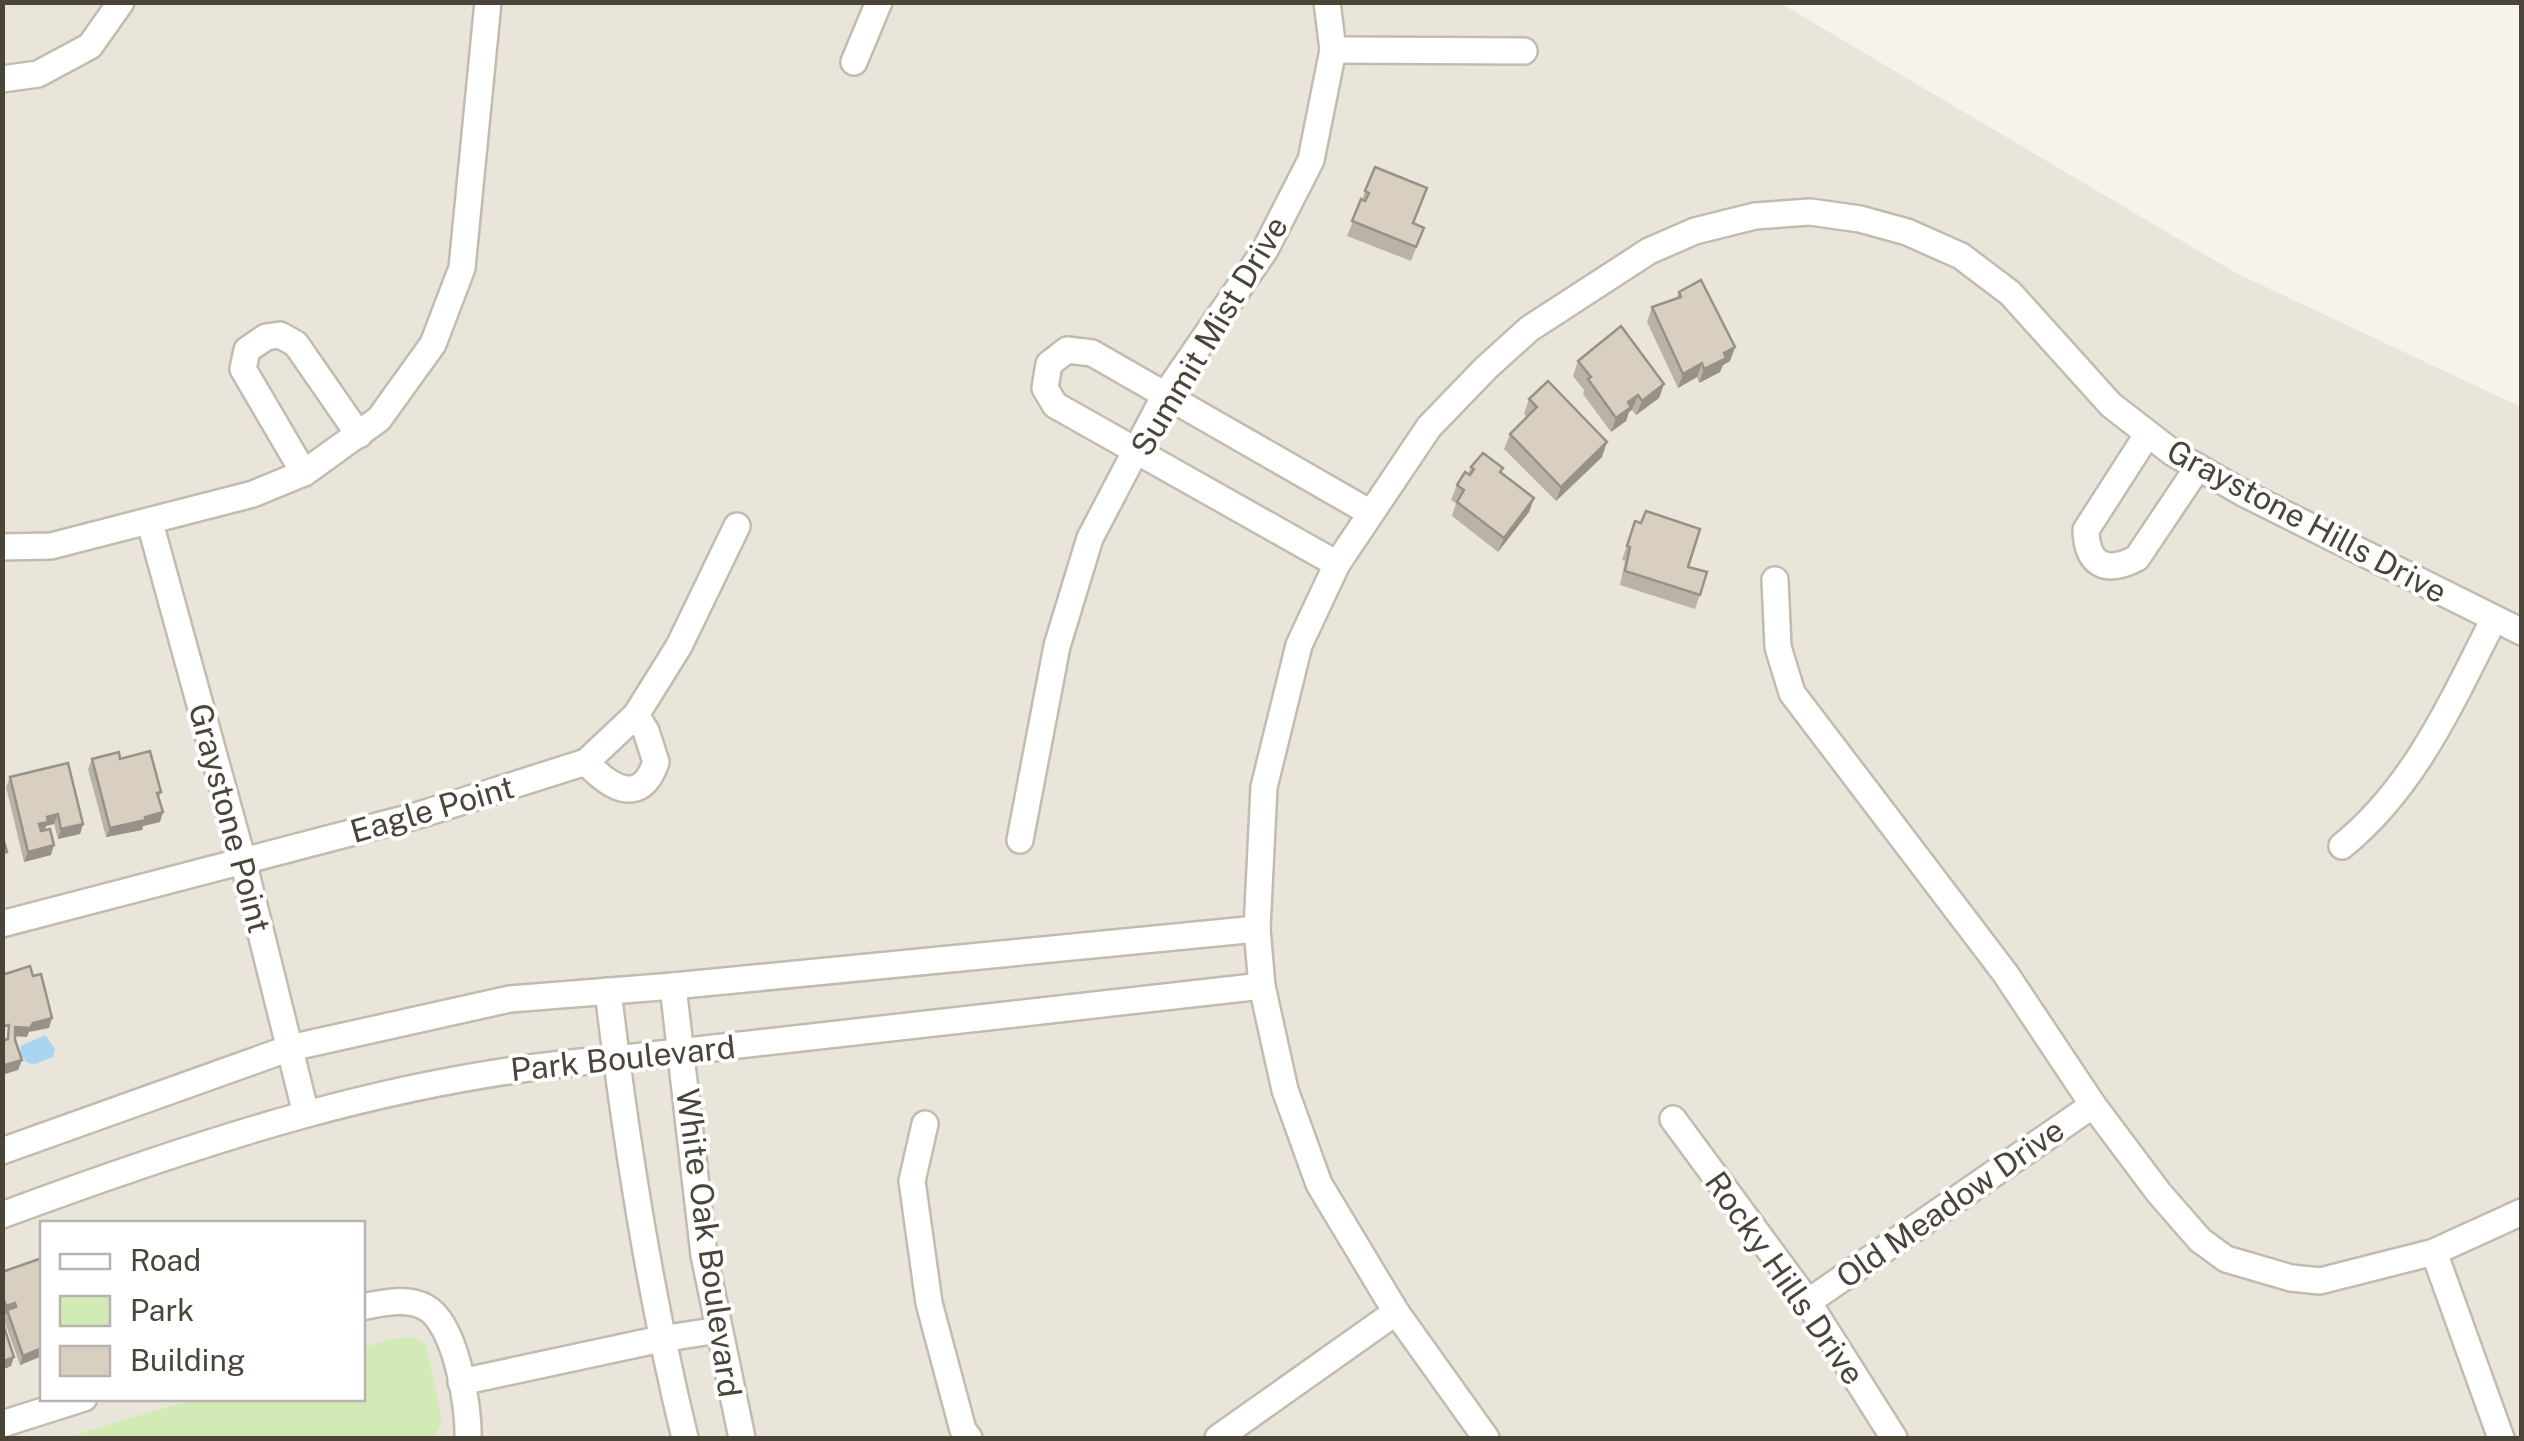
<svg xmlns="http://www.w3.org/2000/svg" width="2524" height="1441" viewBox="0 0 2524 1441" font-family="'Public Sans',sans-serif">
	<rect width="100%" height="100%" fill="#f6f3ec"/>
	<!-- residential -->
	<path fill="#eae5da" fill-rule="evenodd" d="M 3,3 L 1780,3 L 2236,273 L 2521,407 L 2521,1438 L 3,1438 ZM 42,1224 L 362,1224 L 362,1398 L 42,1398 Z"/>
	<!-- green -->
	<path fill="#d2eab5" d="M 412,1337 L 426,1344 L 442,1419 L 435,1438 L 63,1438 L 195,1399 L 362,1398 L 363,1348 L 394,1338 Z"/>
	<!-- water -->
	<path fill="#a9d4f2" d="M 45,1035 L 55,1049 L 53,1057 L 35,1064 L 27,1063 L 20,1053 L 21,1046 Z"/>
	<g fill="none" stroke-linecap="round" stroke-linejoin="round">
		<defs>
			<g id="minor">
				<path d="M 1333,50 L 1524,51"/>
				<path d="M 854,62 L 879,2"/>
				<path d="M 2,79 L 38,74 L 90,46 L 121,2"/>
				<path d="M 2147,435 L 2086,530 C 2087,566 2107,574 2137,558 L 2198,467"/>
				<path d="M 304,473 L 243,369 L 247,350 L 266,337 L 280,335 L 296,344 L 359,435"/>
				<path d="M 150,523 L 243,861 L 306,1114"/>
				<path d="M 2,547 L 51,546 L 253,494 L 304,473 L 379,419 L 433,344 L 462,268 L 488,2"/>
				<path d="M 1337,564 L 1055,405 L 1045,388 L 1049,364 L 1067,350 L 1092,353 L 1369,512"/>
				<path d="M 1775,580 L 1778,647 L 1792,693 L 2005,973 L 2093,1105 L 2159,1193 L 2200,1240 L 2226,1259 L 2291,1278 L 2320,1281 L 2434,1252 L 2522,1212"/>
				<path d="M 586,762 C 610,788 641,807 656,762 L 646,731 L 636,715"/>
				<path d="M 1020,840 L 1057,646 L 1090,538 L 1165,395 L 1265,250 L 1311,160 L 1333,50 L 1327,2"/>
				<path d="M 2342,846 C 2415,787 2452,701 2494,619"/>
				<path d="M 2,924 L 419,815 L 586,762 L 636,715 L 679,646 L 737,526"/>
				<path d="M 673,986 L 704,1255 L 742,1438"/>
				<path d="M 608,991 C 626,1142 649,1291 685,1438"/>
				<path d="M 1673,1119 L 1808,1302 L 1894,1438"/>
				<path d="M 925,1124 L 912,1181 L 929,1303 L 963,1430 L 969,1438"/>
				<path d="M 2,1151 L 290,1048 L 510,999 L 673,986 L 1257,929"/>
				<path d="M 2,1215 C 202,1141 402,1074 616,1059 L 1262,986"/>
				<path d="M 2434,1252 L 2501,1438"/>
				<path d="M 1808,1302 L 2093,1105"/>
				<path d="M 362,1307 C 382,1303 406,1297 425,1307 C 456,1323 469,1406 468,1438"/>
				<path d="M 461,1382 L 661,1339 L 719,1330"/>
				<path d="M 2,1424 L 84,1398"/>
				<path d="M 1218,1438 L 1396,1312"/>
				<path d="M 1486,1438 L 1396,1312 L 1319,1184 L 1285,1090 L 1262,986 L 1257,929 L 1264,787 L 1299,645 L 1337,564 L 1429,427 L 1486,368 L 1529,329 L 1649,251 L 1695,231 L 1755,216 L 1810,212 L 1860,219 L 1907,232 L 1961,256 L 2010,293 L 2111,405 L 2173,453 L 2243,493 L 2522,632"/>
			</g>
		</defs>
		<!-- minor casing -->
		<use href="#minor" stroke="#c2bbae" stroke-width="30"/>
		<!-- minor -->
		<use href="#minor" stroke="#fff" stroke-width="25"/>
	</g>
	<!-- wall -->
	<g fill="#bab2a6">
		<path d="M 1375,167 L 1413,223 L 1424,228 L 1411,261 L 1347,236 Z"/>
		<path d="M 1679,292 L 1735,347 L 1730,361 L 1723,365 L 1720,372 L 1699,383 L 1697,377 L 1678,388 L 1647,322 L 1652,307 L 1676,298 Z"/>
		<path d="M 1578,361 L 1664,384 L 1659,398 L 1636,415 L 1632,410 L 1629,412 L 1626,421 L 1611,432 L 1583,394 L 1584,390 L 1573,376 Z"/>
		<path d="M 1529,399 L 1602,457 L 1556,501 L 1504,449 L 1510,434 L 1527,417 L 1524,414 Z"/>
		<path d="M 1471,467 L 1503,468 L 1501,473 L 1534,498 L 1529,512 L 1498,552 L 1452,516 L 1456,503 L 1451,500 L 1457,485 L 1468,474 Z"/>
		<path d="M 1630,536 L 1688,567 L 1700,595 L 1695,609 L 1620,585 L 1625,561 L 1622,560 Z"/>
		<path d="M 92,759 L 120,759 L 161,792 L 159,798 L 160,822 L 143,826 L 142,830 L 106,837 L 88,769 Z"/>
		<path d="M 10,777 L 83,824 L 80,834 L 58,839 L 54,824 L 46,826 L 45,830 L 51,855 L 24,862 L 6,787 Z"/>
		<path d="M 2,1272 L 42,1356 L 20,1365 L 4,1320 L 6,1315 L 2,1315 Z"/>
	</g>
	<!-- shaded-wall -->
	<g fill="#979187">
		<path d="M 1735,347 L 1730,361 L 1723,365 L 1720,372 L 1699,383 L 1704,369 L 1724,353 Z"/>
		<path d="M 1702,363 L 1697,377 L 1678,388 L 1683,374 Z"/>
		<path d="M 1664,384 L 1659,398 L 1636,415 L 1642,401 Z"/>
		<path d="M 1638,395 L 1632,410 L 1629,412 L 1626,421 L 1611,432 L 1616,418 L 1628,402 Z"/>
		<path d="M 1607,442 L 1602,457 L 1556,501 L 1561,487 Z"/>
		<path d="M 1534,498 L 1529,512 L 1498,552 L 1504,538 Z"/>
		<path d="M 163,812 L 160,822 L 143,826 L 142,830 L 106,837 L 110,828 Z"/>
		<path d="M 58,814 L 54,824 L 46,826 L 44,832 L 35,834 L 39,824 L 47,817 Z"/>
		<path d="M 83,824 L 80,834 L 58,839 L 61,829 Z"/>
		<path d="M 54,845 L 51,855 L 24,862 L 28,852 Z"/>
		<path d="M 52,1018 L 49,1028 L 29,1032 L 27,1037 L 12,1036 L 15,1027 Z"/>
		<path d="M 22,1060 L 18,1070 L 2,1075 L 2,1066 Z"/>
		<path d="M 15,1303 L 12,1313 L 7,1310 L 6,1315 L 3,1316 L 6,1306 Z"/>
		<path d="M 42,1348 L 42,1356 L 20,1365 L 23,1356 Z"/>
		<path d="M 14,1357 L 11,1366 L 2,1370 L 2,1362 Z"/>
	</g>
	<!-- building -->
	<g fill="#d8cfc1" stroke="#979187" stroke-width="2.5">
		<path d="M 1375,167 L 1427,188 L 1413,223 L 1424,228 L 1416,247 L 1352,221 L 1361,199 L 1365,201 L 1369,193 L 1365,191 Z"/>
		<path d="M 1701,280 L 1735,347 L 1724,353 L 1726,358 L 1704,369 L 1702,363 L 1683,374 L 1652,307 L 1681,297 L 1679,292 Z"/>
		<path d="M 1621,326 L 1664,384 L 1642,401 L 1638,395 L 1628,402 L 1631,407 L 1616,418 L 1588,379 L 1591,377 L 1578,361 Z"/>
		<path d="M 1548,381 L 1607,442 L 1561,487 L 1510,434 L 1537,407 L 1529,399 Z"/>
		<path d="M 1483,453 L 1503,468 L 1500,472 L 1534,498 L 1504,538 L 1457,502 L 1464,490 L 1457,485 L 1465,472 L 1470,475 L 1474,469 L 1471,467 Z"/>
		<path d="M 1646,511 L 1700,529 L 1688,567 L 1707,572 L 1700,595 L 1625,571 L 1630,547 L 1627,546 L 1635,521 L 1641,523 Z"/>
		<path d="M 150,751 L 161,792 L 157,793 L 163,812 L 145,817 L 146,820 L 110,828 L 92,759 L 119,752 L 120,759 Z"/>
		<path d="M 68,763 L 83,824 L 61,829 L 58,814 L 47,817 L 48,822 L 39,824 L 41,831 L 50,829 L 54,845 L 28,852 L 10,777 Z"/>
		<path d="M 2,834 L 7,852 L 2,853 Z"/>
		<path d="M 30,966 L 33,976 L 41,974 L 52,1018 L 33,1023 L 30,1028 L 15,1027 L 15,1040 L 22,1060 L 2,1066 L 2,1041 L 8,1039 L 9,1025 L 4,1026 L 2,1019 L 2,975 Z"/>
		<path d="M 42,1258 L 42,1348 L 23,1356 L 7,1310 L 16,1307 L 15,1303 L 6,1306 L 2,1295 L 2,1272 Z"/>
		<path d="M 2,1321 L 14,1357 L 2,1362 Z"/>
	</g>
	<g text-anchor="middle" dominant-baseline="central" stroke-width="8" stroke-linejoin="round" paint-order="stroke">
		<!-- street labels -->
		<g font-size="32" fill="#4b4439" stroke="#fff">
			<text transform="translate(1209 336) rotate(-59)">Summit Mist Drive</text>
			<text transform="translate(2307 521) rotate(28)">Graystone Hills Drive</text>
			<text transform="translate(432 809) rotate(-16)">Eagle Point</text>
			<text transform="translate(230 818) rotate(75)">Graystone Point</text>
			<text transform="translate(623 1058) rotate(-6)">Park Boulevard</text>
			<text transform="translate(1950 1203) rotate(-35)">Old Meadow Drive</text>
			<text transform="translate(709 1243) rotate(82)">White Oak Boulevard</text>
			<text transform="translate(1785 1278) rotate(55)">Rocky Hills Drive</text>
		</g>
	</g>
	<!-- border -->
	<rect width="2524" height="1441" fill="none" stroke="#4b4439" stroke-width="10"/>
	<!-- legend -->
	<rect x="40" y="1221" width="325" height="180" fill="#ffffff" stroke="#b7b4b0" stroke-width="2.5"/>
	<rect x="60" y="1254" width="50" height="15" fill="#ffffff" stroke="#b7b4b0" stroke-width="2.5"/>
	<text x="130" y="1271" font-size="30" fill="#4b4439">Road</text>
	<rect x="60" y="1296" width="50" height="30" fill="#d2eab5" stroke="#b7b4b0" stroke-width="2.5"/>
	<text x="130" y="1321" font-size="30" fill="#4b4439">Park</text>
	<rect x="60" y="1346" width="50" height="30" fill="#d8cfc1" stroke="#b7b4b0" stroke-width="2.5"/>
	<text x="130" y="1371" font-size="30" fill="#4b4439">Building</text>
</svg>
